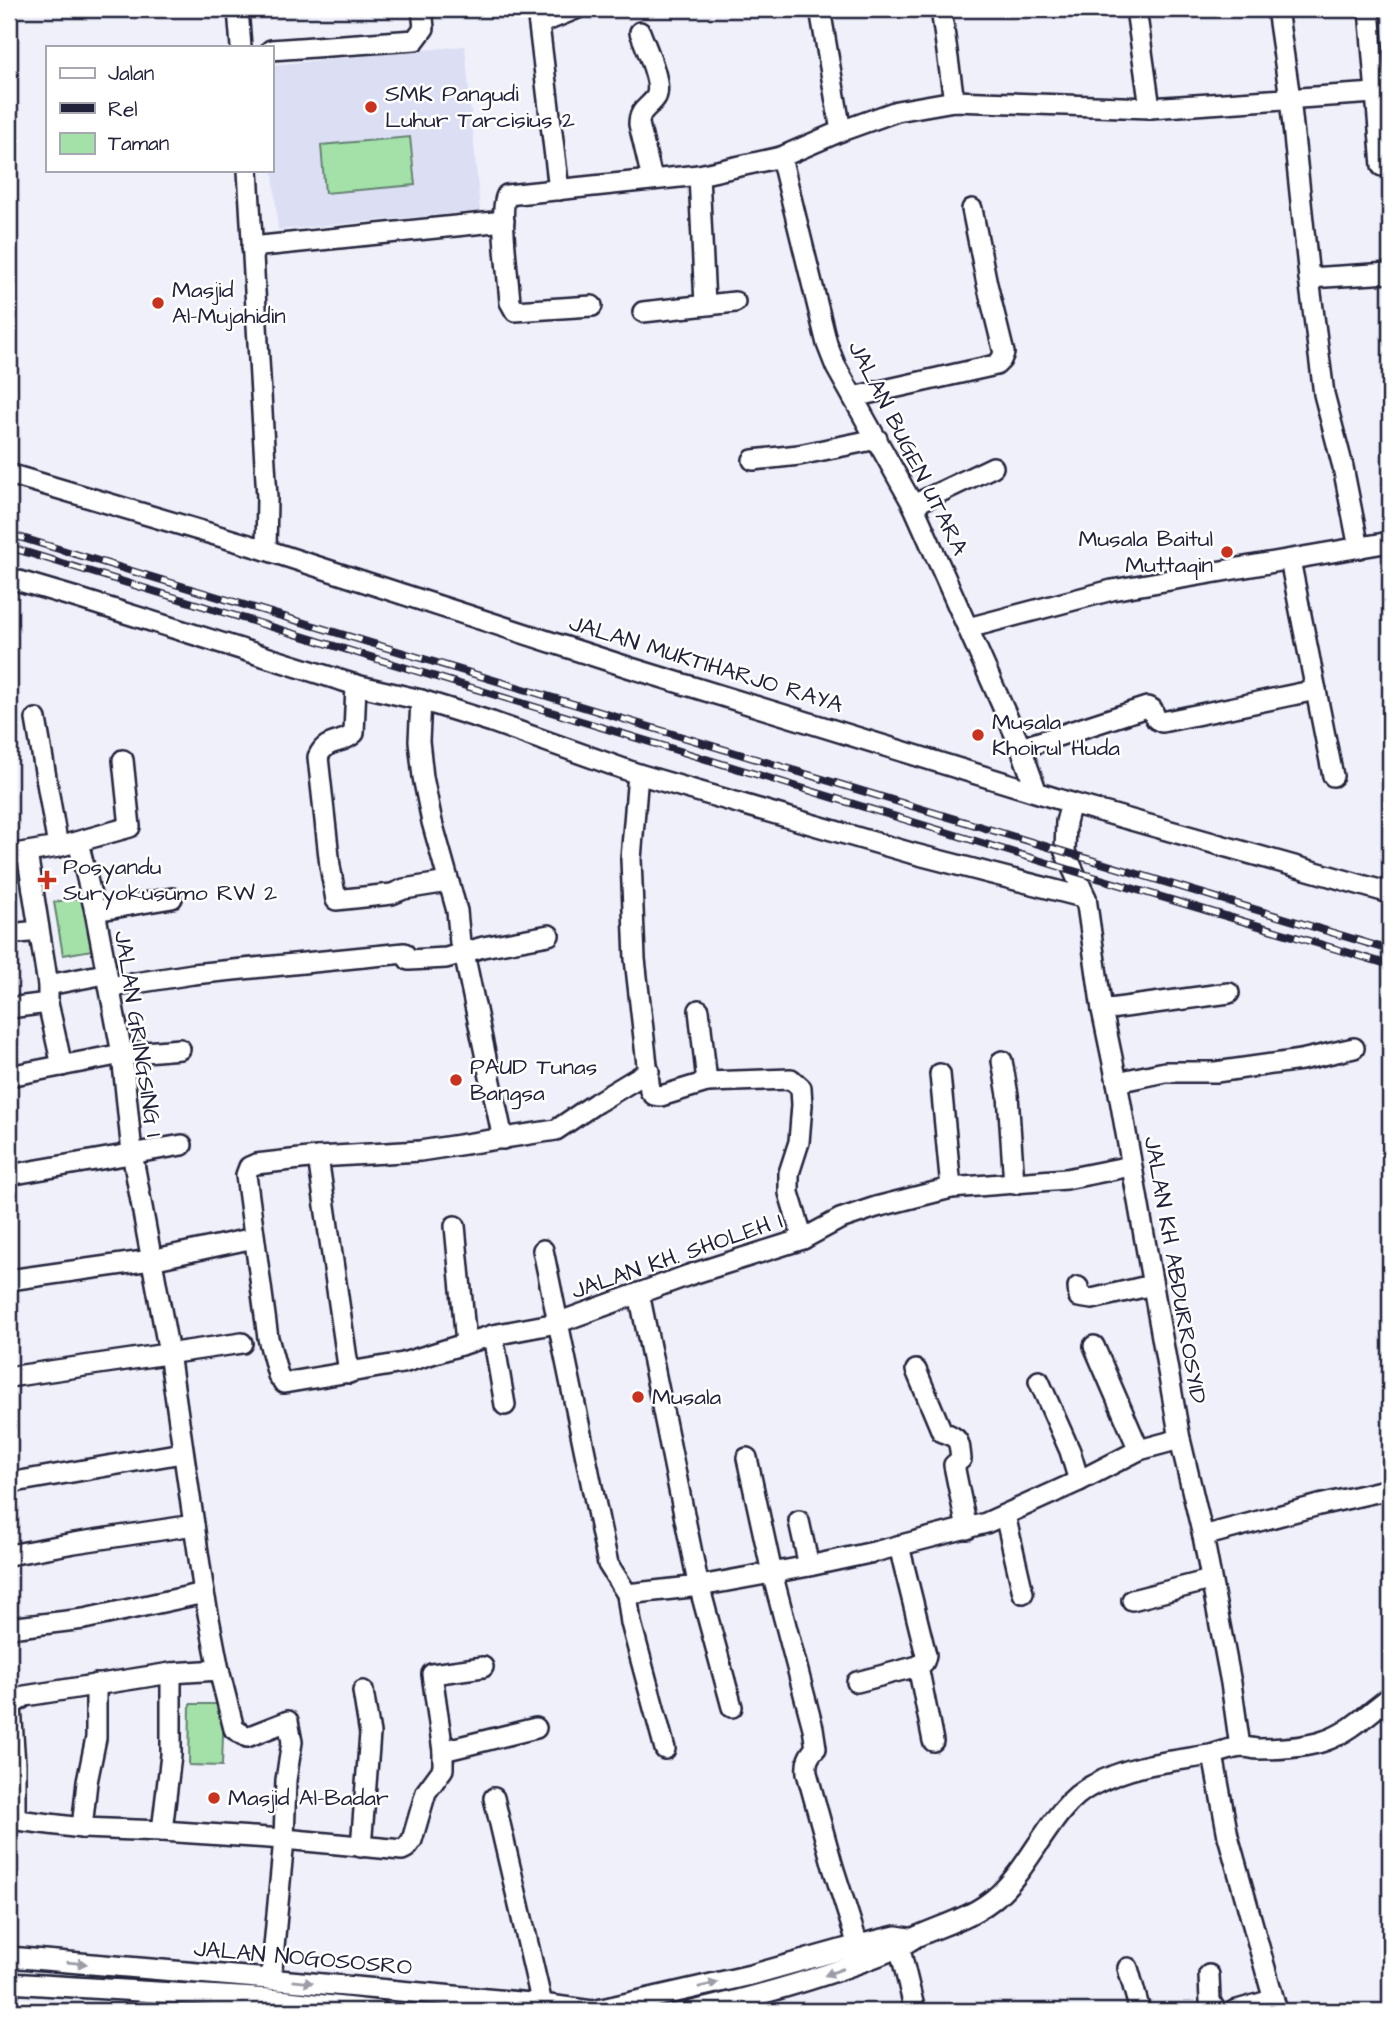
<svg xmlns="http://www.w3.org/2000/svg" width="1399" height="2020" viewBox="0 0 1399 2020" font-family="'Architects Daughter',sans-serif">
	<rect width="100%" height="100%" fill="#eff0fa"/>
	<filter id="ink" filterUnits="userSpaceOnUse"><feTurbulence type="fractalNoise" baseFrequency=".0143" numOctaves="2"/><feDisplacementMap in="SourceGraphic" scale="14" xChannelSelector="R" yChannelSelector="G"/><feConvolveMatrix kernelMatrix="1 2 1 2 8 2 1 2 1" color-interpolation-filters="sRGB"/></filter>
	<g filter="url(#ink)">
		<!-- built -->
		<path fill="#dcdef3" d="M 465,46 L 480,211 L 278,230 L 271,150 L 271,65 Z"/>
		<!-- green -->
		<g fill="#a4e1a8" stroke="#638272" stroke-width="2">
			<path d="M 410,137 L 415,185 L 325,193 L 321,145 Z"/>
			<path d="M 83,897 L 92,950 L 63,955 L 54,902 Z"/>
			<path d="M 190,1704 L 224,1704 L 222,1766 L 189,1765 Z"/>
		</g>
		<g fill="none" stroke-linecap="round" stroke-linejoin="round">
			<defs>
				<g id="minor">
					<path d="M 238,9 L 241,47"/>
					<path d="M 537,9 L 559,190"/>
					<path d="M 820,9 L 841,131"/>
					<path d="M 941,9 L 954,101"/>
					<path d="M 1136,9 L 1150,108"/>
					<path d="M 1277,9 L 1290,98 L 1309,278 L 1324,394 L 1343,467 L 1359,548"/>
					<path d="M 1369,9 L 1382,166"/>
					<path d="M 539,24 L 576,9"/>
					<path d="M 640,32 C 645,46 663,83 656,97 C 649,108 639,109 639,124 L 652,179"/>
					<path d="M 271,50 L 415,40 L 424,28 L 422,9"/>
					<path d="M 781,157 L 827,344 L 836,367 L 913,505 L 1021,748 L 1036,790"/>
					<path d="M 248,170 L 267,498 L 266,550"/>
					<path d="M 699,175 L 705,305"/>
					<path d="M 252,247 L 504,221"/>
					<path d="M 1309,278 L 1390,273"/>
					<path d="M 592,306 L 515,311 L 510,302 C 509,282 498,209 507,195 L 699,175 L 781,157 L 841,131 L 897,111 L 954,101 L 1150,108 L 1390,92"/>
					<path d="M 643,312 L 735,302"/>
					<path d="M 853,397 L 996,365 L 1001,360 L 1004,353 L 987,284 L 972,209"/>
					<path d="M 753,460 L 799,455 L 877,439"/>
					<path d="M 9,474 L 266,550 L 631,668 L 1071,803 L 1390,893"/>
					<path d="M 913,505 L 993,467"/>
					<path d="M 1290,560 L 1333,776"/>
					<path d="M 9,578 L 77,598 L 356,685 L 421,700 L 492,722 L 638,774 L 911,853 L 1086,898"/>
					<path d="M 968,628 L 1112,590 L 1390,542"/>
					<path d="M 356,685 L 354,733 C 341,746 327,737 318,757 L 330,866 L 336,900 L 392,894 L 404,889 L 448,882"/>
					<path d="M 421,700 L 419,741 L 423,777 L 432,822 L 457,911 L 460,943 L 464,953 L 503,1139"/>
					<path d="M 36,719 L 58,847"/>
					<path d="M 1021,748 L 1147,707 L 1152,709 L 1156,719 L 1162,722 L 1316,690"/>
					<path d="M 638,774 L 631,859 L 635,959 L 650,1091 L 654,1095 L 661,1096 L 707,1082 L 791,1079 L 801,1088 L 802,1105 L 799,1142 L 789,1173 L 789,1193 L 803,1239"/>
					<path d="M 1071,803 L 1066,822 L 1065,852 L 1086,898 L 1102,1010 L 1117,1082 L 1180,1439 L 1203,1536 L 1231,1683 L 1240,1747"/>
					<path d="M 78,842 L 95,911 L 122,1054 L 132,1153 L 169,1353 L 204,1593 L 219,1670 L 234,1729 L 247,1737 L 288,1721 L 292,1742 L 286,1780 L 284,1839 L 271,1979"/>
					<path d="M 27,853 L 48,985 L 48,1003 L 62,1066"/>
					<path d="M 9,855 L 58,847 L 130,827 L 123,760"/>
					<path d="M 95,911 L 172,898"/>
					<path d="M 9,934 L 39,931"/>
					<path d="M 48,985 L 105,974"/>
					<path d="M 110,987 L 193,974 L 404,953 L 409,960 L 446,958 L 483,947 L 549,935"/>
					<path d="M 9,1008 L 48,1003"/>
					<path d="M 699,1010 L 707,1082"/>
					<path d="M 1102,1010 L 1229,993"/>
					<path d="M 1002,1061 L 1008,1095 L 1014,1184"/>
					<path d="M 649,1071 L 596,1103 L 556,1130 L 420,1151 L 318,1157 L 256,1164 L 249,1167 L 246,1175 L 268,1338 L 278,1375 L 284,1383 L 403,1363 L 493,1335 L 557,1323 L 689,1275 L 803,1239 L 840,1219 L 876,1207 L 951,1188 L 1066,1179 L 1131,1166"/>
					<path d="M 940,1074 L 951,1188"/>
					<path d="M 9,1076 L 122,1054 L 180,1049"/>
					<path d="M 1117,1082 L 1165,1072 L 1216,1072 L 1301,1060 L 1354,1048"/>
					<path d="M 318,1157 L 349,1373"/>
					<path d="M 9,1175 L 182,1145"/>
					<path d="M 455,1226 L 466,1343"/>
					<path d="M 543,1250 L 608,1564 L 627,1594 L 631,1623 L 665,1749"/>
					<path d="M 9,1280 L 151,1260 L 254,1238"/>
					<path d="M 1078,1287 L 1079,1297 L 1092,1299 L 1152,1285"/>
					<path d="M 639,1293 L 697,1578 L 732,1707"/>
					<path d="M 493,1335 L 505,1405"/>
					<path d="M 1094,1346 L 1139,1450"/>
					<path d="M 916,1370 L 942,1432 C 960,1438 959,1441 961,1459 L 954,1465 L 967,1529"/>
					<path d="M 9,1377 L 242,1343"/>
					<path d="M 1039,1381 L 1070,1451 L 1079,1481"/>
					<path d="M 747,1458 L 772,1573 L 813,1728 L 816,1748 C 808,1756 806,1762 807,1773 L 833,1867 L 863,1961"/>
					<path d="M 9,1483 L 182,1453"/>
					<path d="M 1005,1515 L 1023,1593"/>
					<path d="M 799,1521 L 809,1566"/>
					<path d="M 1203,1536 L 1319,1505 L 1390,1489"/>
					<path d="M 9,1555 L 74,1543 L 194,1525"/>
					<path d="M 627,1594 L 700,1586 L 809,1566 L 874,1552 L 986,1523 L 1079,1481 L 1139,1450 L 1180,1439"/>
					<path d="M 1132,1600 L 1210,1580"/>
					<path d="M 9,1628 L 84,1619 L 204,1593"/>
					<path d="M 918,1666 L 933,1741"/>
					<path d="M 857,1682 L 918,1666 L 924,1662 L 926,1655 L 899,1546"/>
					<path d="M 9,1707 L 25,1696 L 171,1673 L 219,1670"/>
					<path d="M 11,1707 L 15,1764 L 15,1819"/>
					<path d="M 443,1751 L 536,1728"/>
					<path d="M 1213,1755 L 1228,1836 L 1277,2011"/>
					<path d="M 494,1798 L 542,2004"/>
					<path d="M 9,1819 L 82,1828 L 162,1831 L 284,1839 L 402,1850 L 406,1848 L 412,1840 L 426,1792 L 443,1769 L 443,1751 L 432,1674 L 483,1667"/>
					<path d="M 82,1828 L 87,1782 L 96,1738 L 96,1684"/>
					<path d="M 162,1831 L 171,1755 L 171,1673"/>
					<path d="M 361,1847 L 370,1734 L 363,1691"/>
					<path d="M 897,1937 L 915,2011"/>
					<path d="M 9,1957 L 257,1978 L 542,2004 L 592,2011"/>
					<path d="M 1128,1968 L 1140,2011"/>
					<path d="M 1209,1975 L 1210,2001 L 1216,2011"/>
					<path d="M 9,1983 L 270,1999 L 379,2011"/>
					<path d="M 593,2011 L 751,1975 L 858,1945 L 896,1936 L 909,1938"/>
					<path d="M 693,2011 C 762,1995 830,1976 895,1949 C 903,1946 910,1940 918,1936 C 945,1924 975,1916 997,1896 C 1033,1865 1052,1805 1093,1785 C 1133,1764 1166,1762 1210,1755 C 1220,1753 1230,1748 1241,1747 C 1246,1747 1251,1748 1257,1749 C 1279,1749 1303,1748 1324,1741 C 1349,1733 1370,1712 1390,1697"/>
					<path d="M 1234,2011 L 1272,2000"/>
				</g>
			</defs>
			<!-- minor casing -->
			<use href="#minor" stroke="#22223b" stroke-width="24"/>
			<!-- minor -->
			<use href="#minor" stroke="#fff" stroke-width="19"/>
			<defs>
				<g id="rail">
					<path d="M 9,534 L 1390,950"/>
					<path d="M 9,547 L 1074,871 L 1390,965"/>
				</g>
			</defs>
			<!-- rail casing -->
			<use href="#rail" stroke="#22223b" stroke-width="8"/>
			<!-- rail -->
			<use href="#rail" stroke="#fff" stroke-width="5" stroke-dasharray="16" stroke-linecap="butt"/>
		</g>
		<!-- one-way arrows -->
		<defs><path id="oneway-solid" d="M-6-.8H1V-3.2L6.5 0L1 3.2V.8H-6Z" transform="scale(1.75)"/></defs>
		<g fill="#9c9ca7">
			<use href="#oneway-solid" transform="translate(77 1963) rotate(5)"/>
			<use href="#oneway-solid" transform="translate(834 1972) rotate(160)"/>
			<use href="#oneway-solid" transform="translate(303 1982) rotate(6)"/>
			<use href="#oneway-solid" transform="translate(708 1985) rotate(-13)"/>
		</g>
	</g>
	<!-- markers -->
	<g fill="#c8321e" stroke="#fff" stroke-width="2.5">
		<circle cx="371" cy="107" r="7"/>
		<circle cx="158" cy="303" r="7"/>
		<circle cx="1227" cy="552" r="7"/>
		<circle cx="978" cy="735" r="7"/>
		<path d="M43.5 869.5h7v7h7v7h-7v7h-7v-7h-7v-7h7z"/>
		<circle cx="456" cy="1080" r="7"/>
		<circle cx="638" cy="1397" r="7"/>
		<circle cx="214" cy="1798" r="7"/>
	</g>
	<g text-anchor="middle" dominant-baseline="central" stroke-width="5" stroke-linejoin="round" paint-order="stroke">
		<!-- poi labels -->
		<g font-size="23" fill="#22223b" stroke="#fff" text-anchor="start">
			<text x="385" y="94">SMK Pangudi<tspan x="385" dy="26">Luhur Tarcisius 2</tspan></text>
			<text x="172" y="290">Masjid<tspan x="172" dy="26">Al-Mujahidin</tspan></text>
			<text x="1213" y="539" text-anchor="end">Musala Baitul<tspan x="1213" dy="26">Muttaqin</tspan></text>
			<text x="992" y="722">Musala<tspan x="992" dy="26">Khoirul Huda</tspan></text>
			<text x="63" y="867">Posyandu<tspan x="63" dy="26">Suryokusumo RW 2</tspan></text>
			<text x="470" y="1067">PAUD Tunas<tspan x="470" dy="26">Bangsa</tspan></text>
			<text x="652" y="1397">Musala</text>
			<text x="228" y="1798">Masjid Al-Badar</text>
		</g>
		<!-- street labels -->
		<g font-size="23" fill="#22223b" stroke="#fff">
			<text transform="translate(908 448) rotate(63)">JALAN BUGEN UTARA</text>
			<text transform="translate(706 664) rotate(17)">JALAN MUKTIHARJO RAYA</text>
			<text transform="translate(138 1034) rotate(81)">JALAN GRINGSING I</text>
			<text transform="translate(677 1256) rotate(-19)">JALAN KH. SHOLEH I</text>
			<text transform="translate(1175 1270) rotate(80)">JALAN KH ABDURROSYID</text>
			<text transform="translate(303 1958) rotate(5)">JALAN NOGOSOSRO</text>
		</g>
	</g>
	<!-- margin -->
	<rect width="1399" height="2020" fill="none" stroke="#fff" stroke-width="35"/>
	<rect x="18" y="18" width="1364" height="1985" fill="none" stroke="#22223b" stroke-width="2.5" filter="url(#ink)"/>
	<!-- legend -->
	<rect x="46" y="46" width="228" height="126" fill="#ffffff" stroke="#a7a7b1" stroke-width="2"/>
	<rect x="60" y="68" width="35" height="10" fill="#ffffff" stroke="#a7a7b1" stroke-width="2"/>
	<text x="108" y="80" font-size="21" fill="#22223b">Jalan</text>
	<rect x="60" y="103" width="35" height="10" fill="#22223b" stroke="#a7a7b1" stroke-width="2"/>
	<text x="108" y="116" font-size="21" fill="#22223b">Rel</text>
	<rect x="60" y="133" width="35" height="21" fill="#a4e1a8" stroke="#a7a7b1" stroke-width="2"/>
	<text x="108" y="150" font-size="21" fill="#22223b">Taman</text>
</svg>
